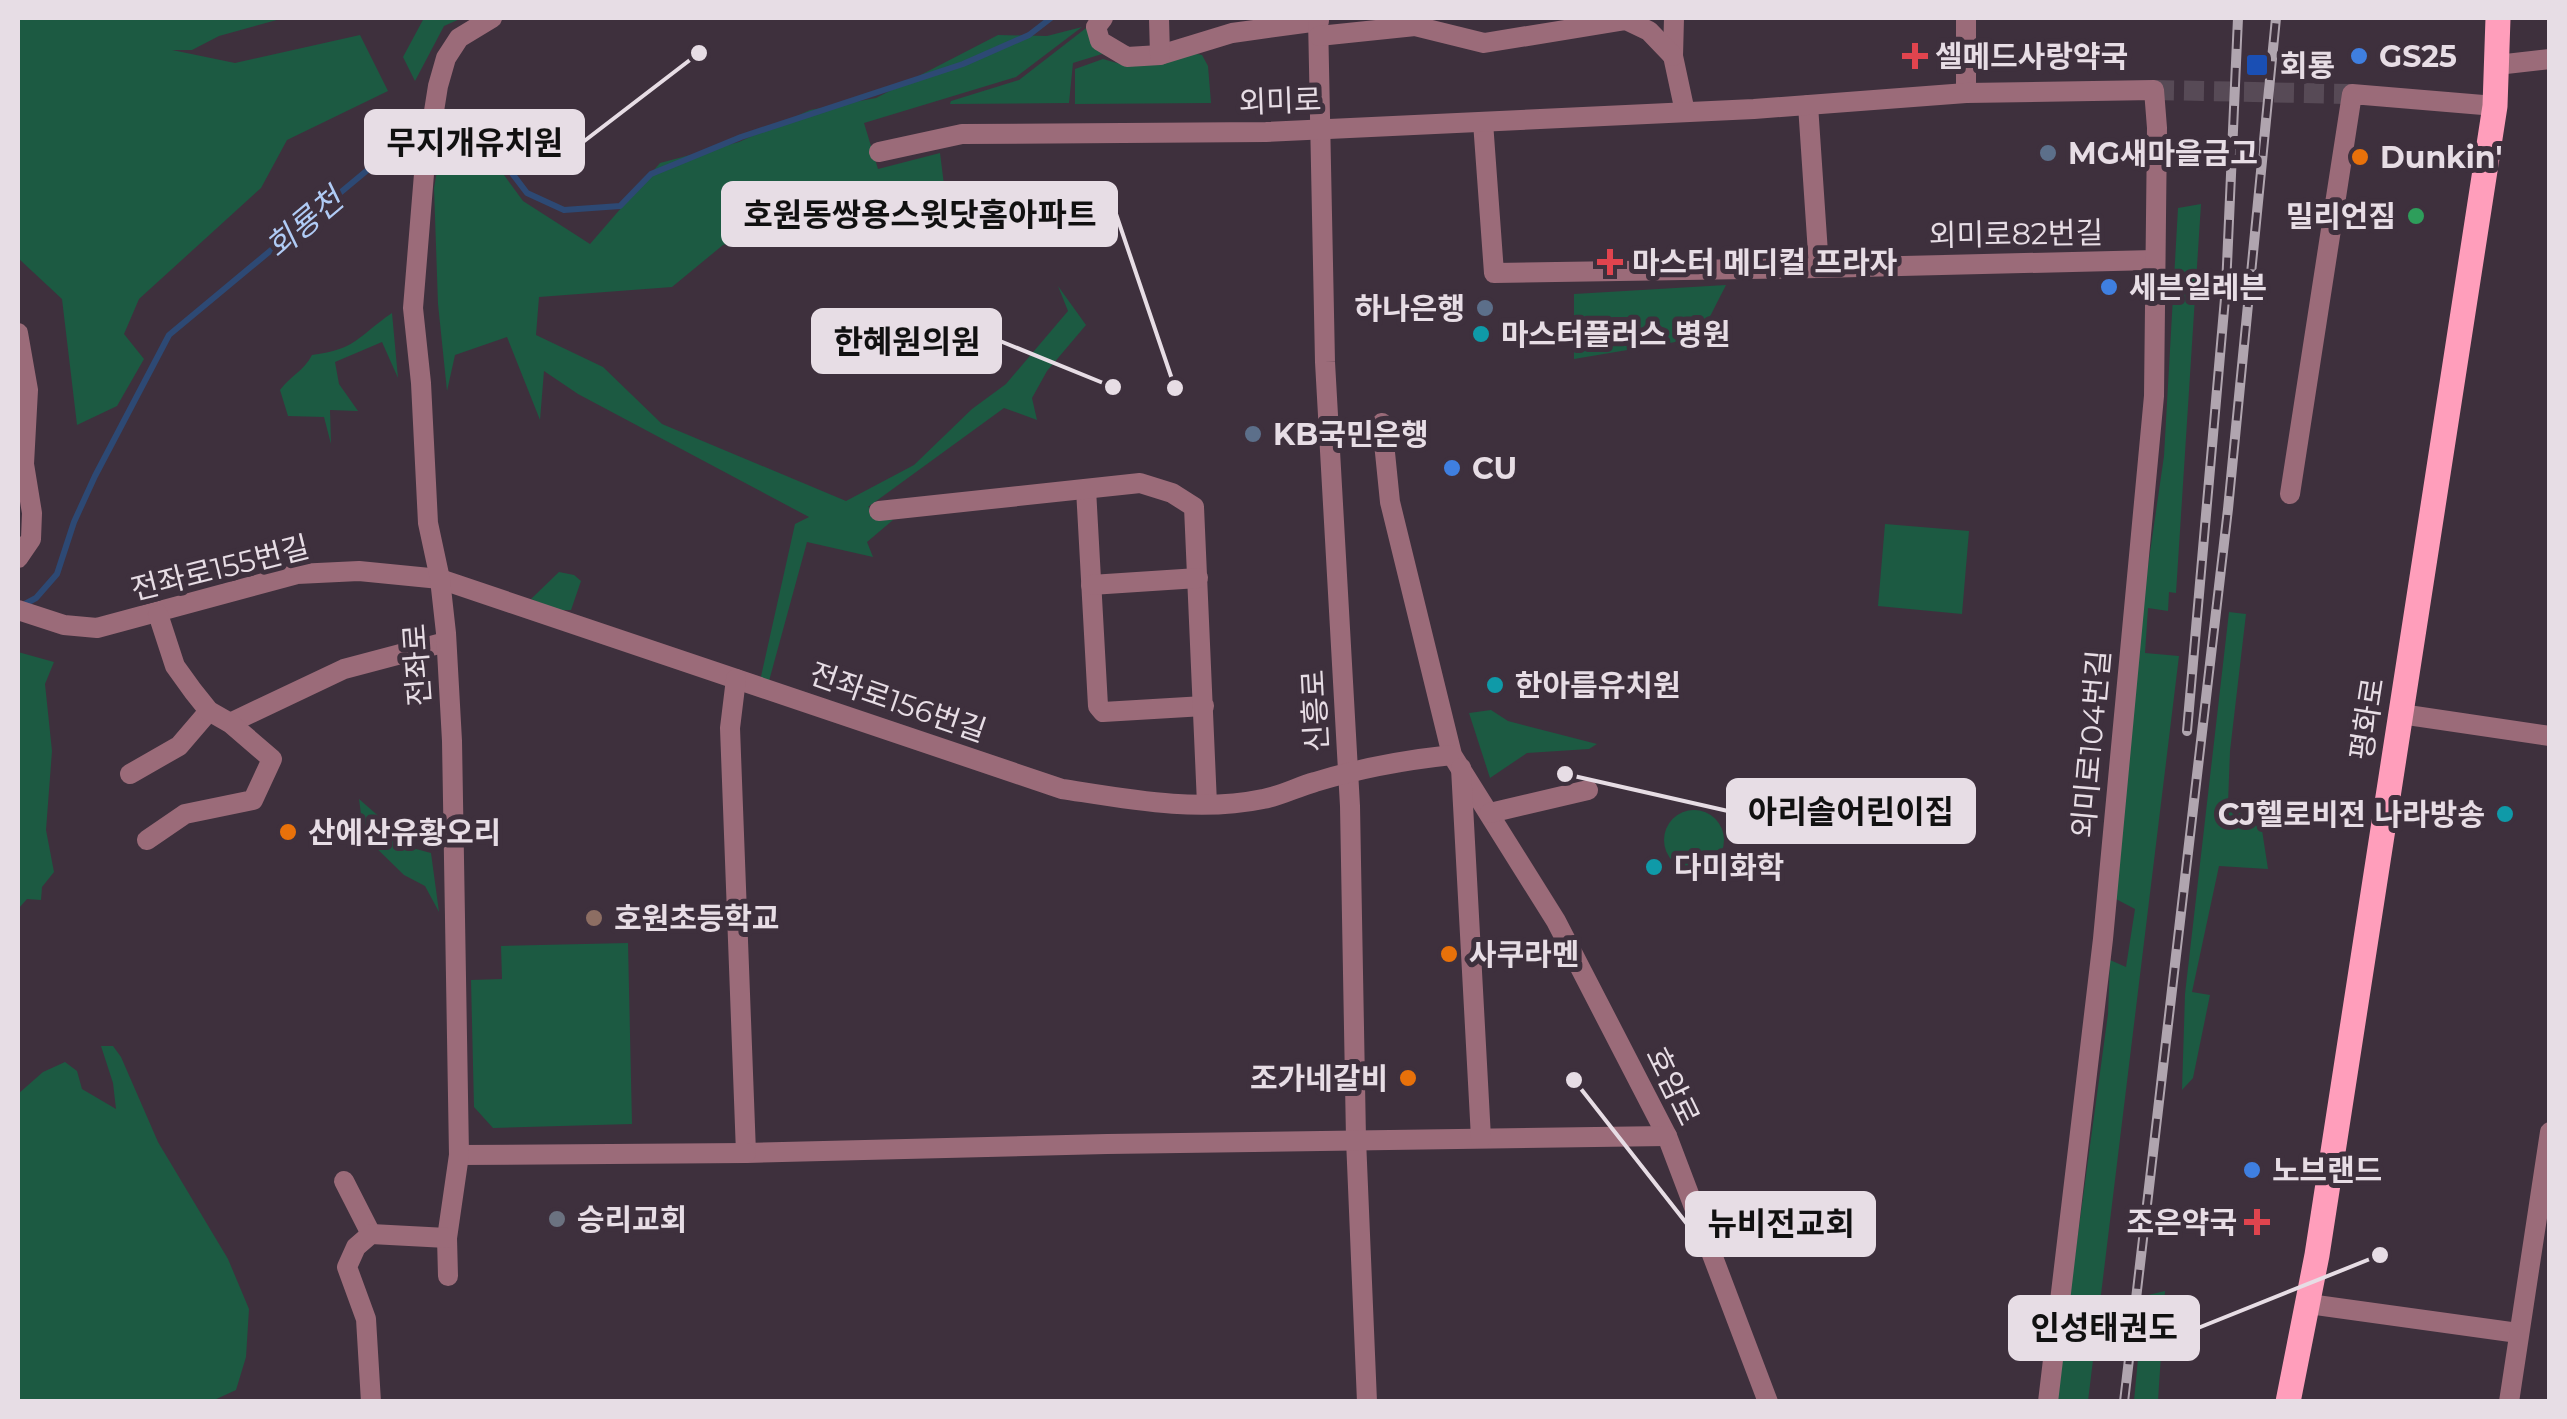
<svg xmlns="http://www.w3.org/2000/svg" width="2567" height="1419" viewBox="0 0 2567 1419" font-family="Montserrat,'Noto Sans KR',sans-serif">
	<rect width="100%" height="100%" fill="#3e303d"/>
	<!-- green -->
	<g fill="#1c5a42">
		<path d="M 18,18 L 284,18 L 219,36 L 192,50 L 172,50 L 235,63 L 360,35 L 388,91 L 287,140 L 261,188 L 139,299 L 124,334 L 144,359 L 117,406 L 77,425 L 62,299 L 18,258 Z"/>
		<path d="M 424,18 L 462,18 L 444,26 L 415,81 L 403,57 Z"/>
		<path d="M 1090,25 L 1122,63 L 1102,54 L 1073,63 L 1069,103 L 950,104 L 951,101 L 1019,80 Z"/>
		<path d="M 1082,27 L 1016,77 L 864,123 L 878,169 L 940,153 L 944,185 L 723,245 L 672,287 L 539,297 L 536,335 L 603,367 L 662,424 L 846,501 L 914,465 L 972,409 L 1006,384 L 1068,311 L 1058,286 L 1086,325 L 1047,371 L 1032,398 L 1037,420 L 1004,408 L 868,507 L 893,520 L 867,542 L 873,557 L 807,542 L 769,681 L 760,681 L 795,524 L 809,517 L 578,394 L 544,371 L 540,420 L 507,337 L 455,355 L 447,391 L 438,304 L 434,188 L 446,120 L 483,146 L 523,201 L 590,244 L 660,163 L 739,142 L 810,110 L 876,98 L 998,35 L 1047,36 Z"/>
		<path d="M 1187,52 L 1202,55 L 1208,66 L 1211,103 L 1075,104 L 1075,69 L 1103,59 L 1124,65 Z"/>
		<path d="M 2201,204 L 2176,593 L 2169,592 L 2168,611 L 2148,608 L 2145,653 L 2179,656 L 2088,1401 L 2055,1402 L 2108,1014 L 2110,960 L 2126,967 L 2135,909 L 2114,898 L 2145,587 L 2164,456 L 2178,208 Z"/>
		<path d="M 1726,285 L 1699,338 L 1574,359 L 1574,294 Z"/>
		<path d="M 392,313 L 398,378 L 382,342 L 335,362 L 339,384 L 358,411 L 330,410 L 331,444 L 324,417 L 288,416 L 280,390 C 290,376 304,371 312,355 C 357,349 357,337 392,313 Z"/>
		<path d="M 1885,524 L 1969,531 L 1962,614 L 1878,606 Z"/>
		<path d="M 559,572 L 574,575 L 581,581 L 571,610 L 556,610 L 531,599 Z"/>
		<path d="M 2229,612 L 2246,614 L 2230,751 L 2228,804 L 2262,830 L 2268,869 L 2219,866 L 2192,992 L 2210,995 L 2193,1078 L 2182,1090 L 2185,994 Z"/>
		<path d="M 18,652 L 54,662 L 45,684 L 52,751 L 46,830 L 54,872 L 42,887 L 41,900 L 27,899 L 18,909 Z"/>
		<path d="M 1491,710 L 1508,721 L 1597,744 L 1589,749 L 1527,753 L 1490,778 L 1469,713 Z"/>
		<path d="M 359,799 L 416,849 L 431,853 L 439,912 L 425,886 L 404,875 L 364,836 Z"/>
		<circle cx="1694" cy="840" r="30"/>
		<path d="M 628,943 L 632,1124 L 493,1128 L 474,1107 L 471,980 L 502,979 L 501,946 Z"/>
		<path d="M 101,1046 L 113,1046 L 121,1057 L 158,1142 L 228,1259 L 249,1309 L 246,1357 L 236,1390 L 212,1401 L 18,1401 L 18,1094 L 43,1072 L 65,1062 L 77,1071 L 82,1089 L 116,1109 L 113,1083 Z"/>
		<path d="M 2165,1291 L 2158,1401 L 2134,1401 L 2144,1296 Z"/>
	</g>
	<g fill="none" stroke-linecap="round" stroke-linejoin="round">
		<!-- stream -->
		<path stroke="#2d4974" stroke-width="6" d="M 23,605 L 36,598 L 57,574 L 74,522 L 95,476 L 169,335 L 382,158 L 440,140 L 502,160 L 527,193 L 564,210 L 620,206 L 651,174 L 741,137 L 963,64 L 1029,35 L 1051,18"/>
		<!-- minor-tunnel -->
		<path stroke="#574a56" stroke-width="20" stroke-dasharray="20 10" stroke-linecap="butt" d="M 2154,90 L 2352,94"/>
		<!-- minor -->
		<g stroke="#9b6b79" stroke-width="20">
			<path d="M 1103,18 L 1096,27 L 1100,41 L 1127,57 L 1160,55 L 1232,33 L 1319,21"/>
			<path d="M 1159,18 L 1160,55"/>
			<path d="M 1318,18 L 1325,362 L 1350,806 L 1356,1139 L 1367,1402"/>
			<path d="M 1674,18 L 1673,56 L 1685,112"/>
			<path d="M 1966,18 L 1966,93"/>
			<path d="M 1319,36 L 1415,26 L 1484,43 L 1626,20 L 1649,31 L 1673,56"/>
			<path d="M 2497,65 L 2550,59"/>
			<path d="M 1808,105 L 1819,268 L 2154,260"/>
			<path d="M 1483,122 L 1494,273 L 1819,268"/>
			<path d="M 879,152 L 962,134 L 1266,132 L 1754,109 L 1966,93 L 2154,90 L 2157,128 L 2154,396 L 2103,939 L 2048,1402"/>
			<path d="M 18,333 L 28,390 L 24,464 L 32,513 L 31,539 L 18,558"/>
			<path d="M 1382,423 L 1390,502 L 1452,755 L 1556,921 L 1667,1136 L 1768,1402"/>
			<path d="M 1086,489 L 1098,706 L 1103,712 L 1204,706"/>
			<path d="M 2290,494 L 2352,94 L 2495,106"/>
			<path d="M 879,511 L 1140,483 L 1172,493 L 1194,507 L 1207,804"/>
			<path d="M 1091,585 L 1198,578"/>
			<path d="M 18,610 L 64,625 L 97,628 L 297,574 L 359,571 L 440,579 L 1062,789 C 1127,799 1197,813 1263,799 C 1281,796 1297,787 1315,782 C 1360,768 1405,760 1452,755"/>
			<path d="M 736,679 L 730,728 L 746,1153 L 1107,1144 L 1667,1136"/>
			<path d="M 2401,714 L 2550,736"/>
			<path d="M 230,723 L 344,669 L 446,642"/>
			<path d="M 1461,768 L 1481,1138"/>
			<path d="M 130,774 L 179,746 L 209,711"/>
			<path d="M 1490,813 L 1588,790"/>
			<path d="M 147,840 L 185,814 L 253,800 L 272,759 L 230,723 L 209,711 L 193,691 L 175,666 L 158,614"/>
			<path d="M 459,1155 L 746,1153"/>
			<path d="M 344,1181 L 371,1234"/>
			<path d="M 448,1276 L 447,1238 L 459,1155 L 452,741 L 446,633 L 440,579 L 428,523 L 421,383 L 413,308 L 424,174 L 438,86 L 446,58 L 459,38 L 492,18"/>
			<path d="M 2309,1304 L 2518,1333"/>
			<path d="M 371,1402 L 366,1319 L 347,1267 L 356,1247 L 371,1234 L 447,1238"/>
			<path d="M 2509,1402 L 2550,1132"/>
		</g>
		<!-- major -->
		<path stroke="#ff9ebb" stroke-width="25" d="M 2288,1402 L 2317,1255 L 2495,106 L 2498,18"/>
		<defs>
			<g id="rail">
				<path d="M 2187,731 L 2226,287 L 2238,18"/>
				<path d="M 2124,1402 L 2228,509 L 2276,18"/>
			</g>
		</defs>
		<!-- rail casing -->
		<use href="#rail" stroke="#b0a5af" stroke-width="10"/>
		<!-- rail -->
		<use href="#rail" stroke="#3e303d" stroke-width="6" stroke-dasharray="19" stroke-linecap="butt"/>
	</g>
	<!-- markers -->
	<g fill="#e0444e" stroke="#3e303d" stroke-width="4">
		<path d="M1910 41h10v10h10v10h-10v10h-10v-10h-10v-10h10z"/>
		<path d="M1605 247h10v10h10v10h-10v10h-10v-10h-10v-10h10z"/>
		<path d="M2252 1207h10v10h10v10h-10v10h-10v-10h-10v-10h10z"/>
	</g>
	<g fill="#3f7fe0" stroke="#3e303d" stroke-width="4">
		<circle cx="2359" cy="56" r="10"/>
		<circle cx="2109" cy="287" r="10"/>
		<circle cx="1452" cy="468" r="10"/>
		<circle cx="2252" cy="1170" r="10"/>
	</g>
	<rect fill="#1a4fb4" stroke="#3e303d" stroke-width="4" x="2245" y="53" width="24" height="24" rx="5"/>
	<g fill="#5c6f8a" stroke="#3e303d" stroke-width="4">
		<circle cx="2048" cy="153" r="10"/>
		<circle cx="1485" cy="308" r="10"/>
		<circle cx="1253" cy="434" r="10"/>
	</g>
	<g fill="#e8710a" stroke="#3e303d" stroke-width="4">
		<circle cx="2360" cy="157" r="10"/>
		<circle cx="288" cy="832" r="10"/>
		<circle cx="1449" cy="954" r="10"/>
		<circle cx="1408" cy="1078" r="10"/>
	</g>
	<circle fill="#2e9e5b" stroke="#3e303d" stroke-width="4" cx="2416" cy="216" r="10"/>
	<g fill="#0f9aa8" stroke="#3e303d" stroke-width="4">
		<circle cx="1481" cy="334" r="10"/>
		<circle cx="1495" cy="685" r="10"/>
		<circle cx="2505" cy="814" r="10"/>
		<circle cx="1654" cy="867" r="10"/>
	</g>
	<circle fill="#8d6e63" stroke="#3e303d" stroke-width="4" cx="594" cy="918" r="10"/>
	<circle fill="#6b7280" stroke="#3e303d" stroke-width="4" cx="557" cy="1219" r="10"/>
	<g text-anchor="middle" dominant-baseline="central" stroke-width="10" stroke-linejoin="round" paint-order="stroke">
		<!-- poi labels -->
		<g font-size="30" font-weight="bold" fill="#e7dde5" stroke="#3e303d" text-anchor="start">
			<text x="1935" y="56">셀메드사랑약국</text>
			<text x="2379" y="56">GS25</text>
			<text x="2280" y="65">회룡</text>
			<text x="2068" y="153">MG새마을금고</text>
			<text x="2380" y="157">Dunkin'</text>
			<text x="2396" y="216" text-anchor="end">밀리언짐</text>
			<text x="1632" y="262">마스터 메디컬 프라자</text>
			<text x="2129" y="287">세븐일레븐</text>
			<text x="1465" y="308" text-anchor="end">하나은행</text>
			<text x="1501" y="334">마스터플러스 병원</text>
			<text x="1273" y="434">KB국민은행</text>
			<text x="1472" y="468">CU</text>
			<text x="1515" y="685">한아름유치원</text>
			<text x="2485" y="814" text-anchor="end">CJ헬로비전 나라방송</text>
			<text x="308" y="832">산에산유황오리</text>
			<text x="1674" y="867">다미화학</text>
			<text x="614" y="918">호원초등학교</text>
			<text x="1469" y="954">사쿠라멘</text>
			<text x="1388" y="1078" text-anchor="end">조가네갈비</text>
			<text x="2272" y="1170">노브랜드</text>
			<text x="577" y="1219">승리교회</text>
			<text x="2237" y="1222" text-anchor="end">조은약국</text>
		</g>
		<!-- street labels -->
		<g font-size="30" fill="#e7dde5" stroke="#3e303d">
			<text transform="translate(1280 101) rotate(-2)">외미로</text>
			<text transform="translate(2016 234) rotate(-1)">외미로82번길</text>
			<text transform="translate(220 568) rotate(-14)">전좌로155번길</text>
			<text transform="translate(417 665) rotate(-94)">전좌로</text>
			<text transform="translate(898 702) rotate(19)">전좌로156번길</text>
			<text transform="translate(1315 711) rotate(-93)">신흥로</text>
			<text transform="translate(2367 719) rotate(-81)">평화로</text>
			<text transform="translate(2091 744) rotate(-85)">외미로104번길</text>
			<text transform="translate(1673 1086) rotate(64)">호암로</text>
		</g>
		<!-- water labels -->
		<g font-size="32" font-style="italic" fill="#b0cbf5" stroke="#3e303d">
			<text transform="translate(304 223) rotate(-40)">회룡천</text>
		</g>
	</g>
	<!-- callouts -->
	<path fill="none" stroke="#e7dde5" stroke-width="4" d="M699 53L583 142M1175 388L1116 214M1113 387L1000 341M1565 774L1728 811M1574 1080L1687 1224M2380 1255L2198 1328"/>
	<g fill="#e7dde5" stroke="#3e303d" stroke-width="4">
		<circle cx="699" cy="53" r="10"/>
		<circle cx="1175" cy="388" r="10"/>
		<circle cx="1113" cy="387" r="10"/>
		<circle cx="1565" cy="774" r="10"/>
		<circle cx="1574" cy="1080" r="10"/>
		<circle cx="2380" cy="1255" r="10"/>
	</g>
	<g fill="#e7dde5" stroke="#e7dde5" stroke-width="4">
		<rect x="366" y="111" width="217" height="62" rx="10"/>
		<rect x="723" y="183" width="393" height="62" rx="10"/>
		<rect x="813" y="310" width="187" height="62" rx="10"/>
		<rect x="1728" y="780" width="246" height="62" rx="10"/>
		<rect x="1687" y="1193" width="187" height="62" rx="10"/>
		<rect x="2010" y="1297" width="188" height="62" rx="10"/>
	</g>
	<g font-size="32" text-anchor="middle" font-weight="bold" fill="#111">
		<text x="475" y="154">무지개유치원</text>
		<text x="920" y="226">호원동쌍용스윗닷홈아파트</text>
		<text x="907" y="353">한혜원의원</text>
		<text x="1851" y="823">아리솔어린이집</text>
		<text x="1781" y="1235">뉴비전교회</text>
		<text x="2104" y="1339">인성태권도</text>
	</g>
	<!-- border -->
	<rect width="2567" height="1419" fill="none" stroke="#e7dde5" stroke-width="40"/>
</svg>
